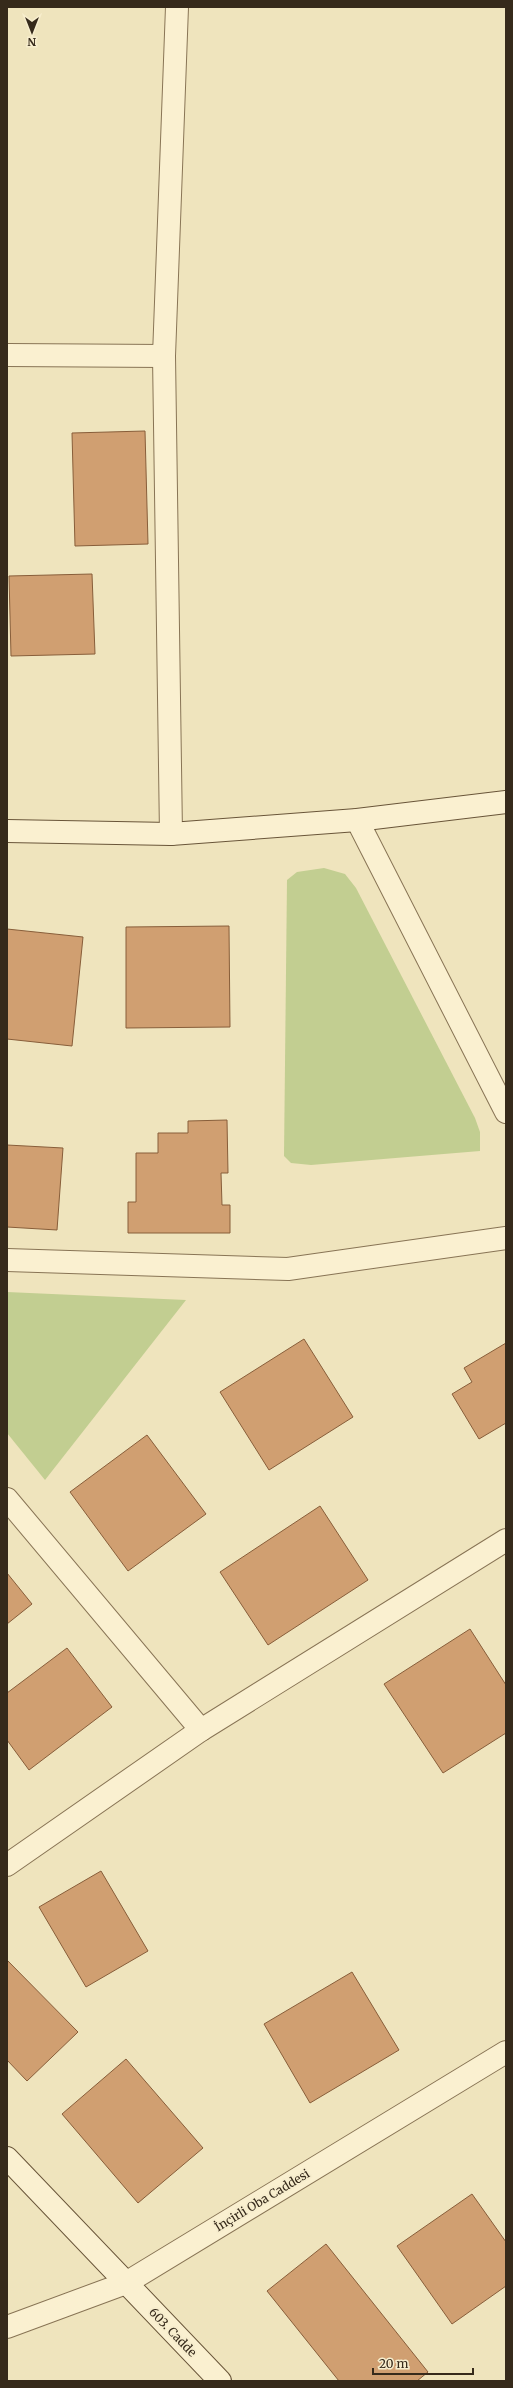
<svg xmlns="http://www.w3.org/2000/svg" width="513" height="2388" viewBox="0 0 513 2388" font-family="Merriweather,serif">
	<rect width="100%" height="100%" fill="#efe4bd"/>
	<!-- green -->
	<g fill="#c2ce91">
		<path d="M 324,868 L 345,874 L 356,888 L 475,1118 L 480,1132 L 480,1151 L 311,1165 L 291,1163 L 284,1156 L 287,880 L 297,872 Z"/>
		<path d="M 7,1292 L 186,1300 L 45,1480 L 7,1433 Z"/>
	</g>
	<!-- building -->
	<g fill="#d09f71" stroke="#885e3a">
		<path d="M 145,431 L 148,544 L 75,546 L 72,433 Z"/>
		<path d="M 92,574 L 95,654 L 11,656 L 9,576 Z"/>
		<path d="M 229,926 L 230,1027 L 126,1028 L 126,927 Z"/>
		<path d="M 7,929 L 83,937 L 72,1046 L 7,1039 Z"/>
		<path d="M 227,1120 L 228,1173 L 221,1173 L 222,1205 L 230,1205 L 230,1233 L 128,1233 L 128,1202 L 136,1202 L 136,1153 L 158,1153 L 158,1133 L 188,1133 L 188,1121 Z"/>
		<path d="M 7,1145 L 63,1148 L 57,1230 L 7,1227 Z"/>
		<path d="M 304,1339 L 353,1417 L 269,1470 L 220,1392 Z"/>
		<path d="M 506,1343 L 506,1423 L 479,1439 L 452,1394 L 472,1382 L 464,1368 Z"/>
		<path d="M 147,1435 L 206,1514 L 128,1571 L 70,1492 Z"/>
		<path d="M 320,1506 L 368,1580 L 268,1645 L 220,1572 Z"/>
		<path d="M 7,1573 L 32,1604 L 7,1624 Z"/>
		<path d="M 470,1629 L 506,1685 L 506,1733 L 443,1773 L 384,1684 Z"/>
		<path d="M 67,1648 L 112,1707 L 29,1770 L 7,1740 L 7,1693 Z"/>
		<path d="M 101,1871 L 148,1951 L 86,1987 L 39,1907 Z"/>
		<path d="M 7,1960 L 78,2032 L 27,2081 L 7,2060 Z"/>
		<path d="M 352,1972 L 399,2050 L 310,2103 L 264,2024 Z"/>
		<path d="M 126,2059 L 203,2148 L 138,2203 L 62,2114 Z"/>
		<path d="M 472,2194 L 506,2242 L 506,2286 L 452,2324 L 397,2246 Z"/>
		<path d="M 326,2244 L 428,2372 L 417,2381 L 339,2381 L 267,2291 Z"/>
	</g>
	<g fill="none" stroke-linecap="round" stroke-linejoin="round">
		<defs>
			<g id="street">
				<path d="M 7,355 L 164,356 L 177,7"/>
				<path d="M 164,356 L 171,834"/>
				<path d="M 357,820 L 506,1112"/>
				<path d="M 7,1260 L 288,1269 L 506,1238"/>
				<path d="M 7,1499 L 201,1730"/>
				<path d="M 7,1865 L 201,1730 L 506,1540"/>
				<path d="M 7,2327 L 126,2283 L 506,2052"/>
			</g>
			<g id="secondary">
				<path d="M 7,831 L 171,834 L 357,820 L 506,802"/>
				<path d="M 7,2158 L 220,2381"/>
			</g>
		</defs>
		<!-- street casing -->
		<use href="#street" stroke="#887455" stroke-width="24"/>
		<!-- secondary casing -->
		<use href="#secondary" stroke="#695539" stroke-width="24"/>
		<!-- street -->
		<use href="#street" stroke="#faf0d0" stroke-width="22"/>
		<!-- secondary -->
		<use href="#secondary" stroke="#faf0d0" stroke-width="22"/>
	</g>
	<g text-anchor="middle" dominant-baseline="central" stroke-width="4" stroke-linejoin="round" paint-order="stroke">
		<!-- street labels -->
		<g font-size="12" fill="#362a1b" stroke="#f7edcd">
			<text transform="translate(262 2200) rotate(-31)">İnçirli Oba Caddesi</text>
			<text transform="translate(173 2332) rotate(46)">603. Cadde</text>
		</g>
	</g>
	<!-- border -->
	<rect width="513" height="2388" fill="none" stroke="#362a1b" stroke-width="16"/>
	<!-- north arrow -->
	<g transform="translate(32 32) rotate(180)" stroke="#f7edcd" stroke-width="3" paint-order="stroke">
	<path d="M0-3L7 15L0 10L-7 15Z" fill="#362a1b"/>
	<text y="-6" font-size="11" font-weight="bold" text-anchor="middle" fill="#362a1b">N</text>
	</g>
	<!-- scale -->
	<path d="M373 2368v6h100v-6" fill="none" stroke="#362a1b" stroke-width="2"/>
	<text x="379" y="2368" font-size="12" fill="#362a1b" stroke="#f7edcd" stroke-width="3" paint-order="stroke">20 m</text>
</svg>
